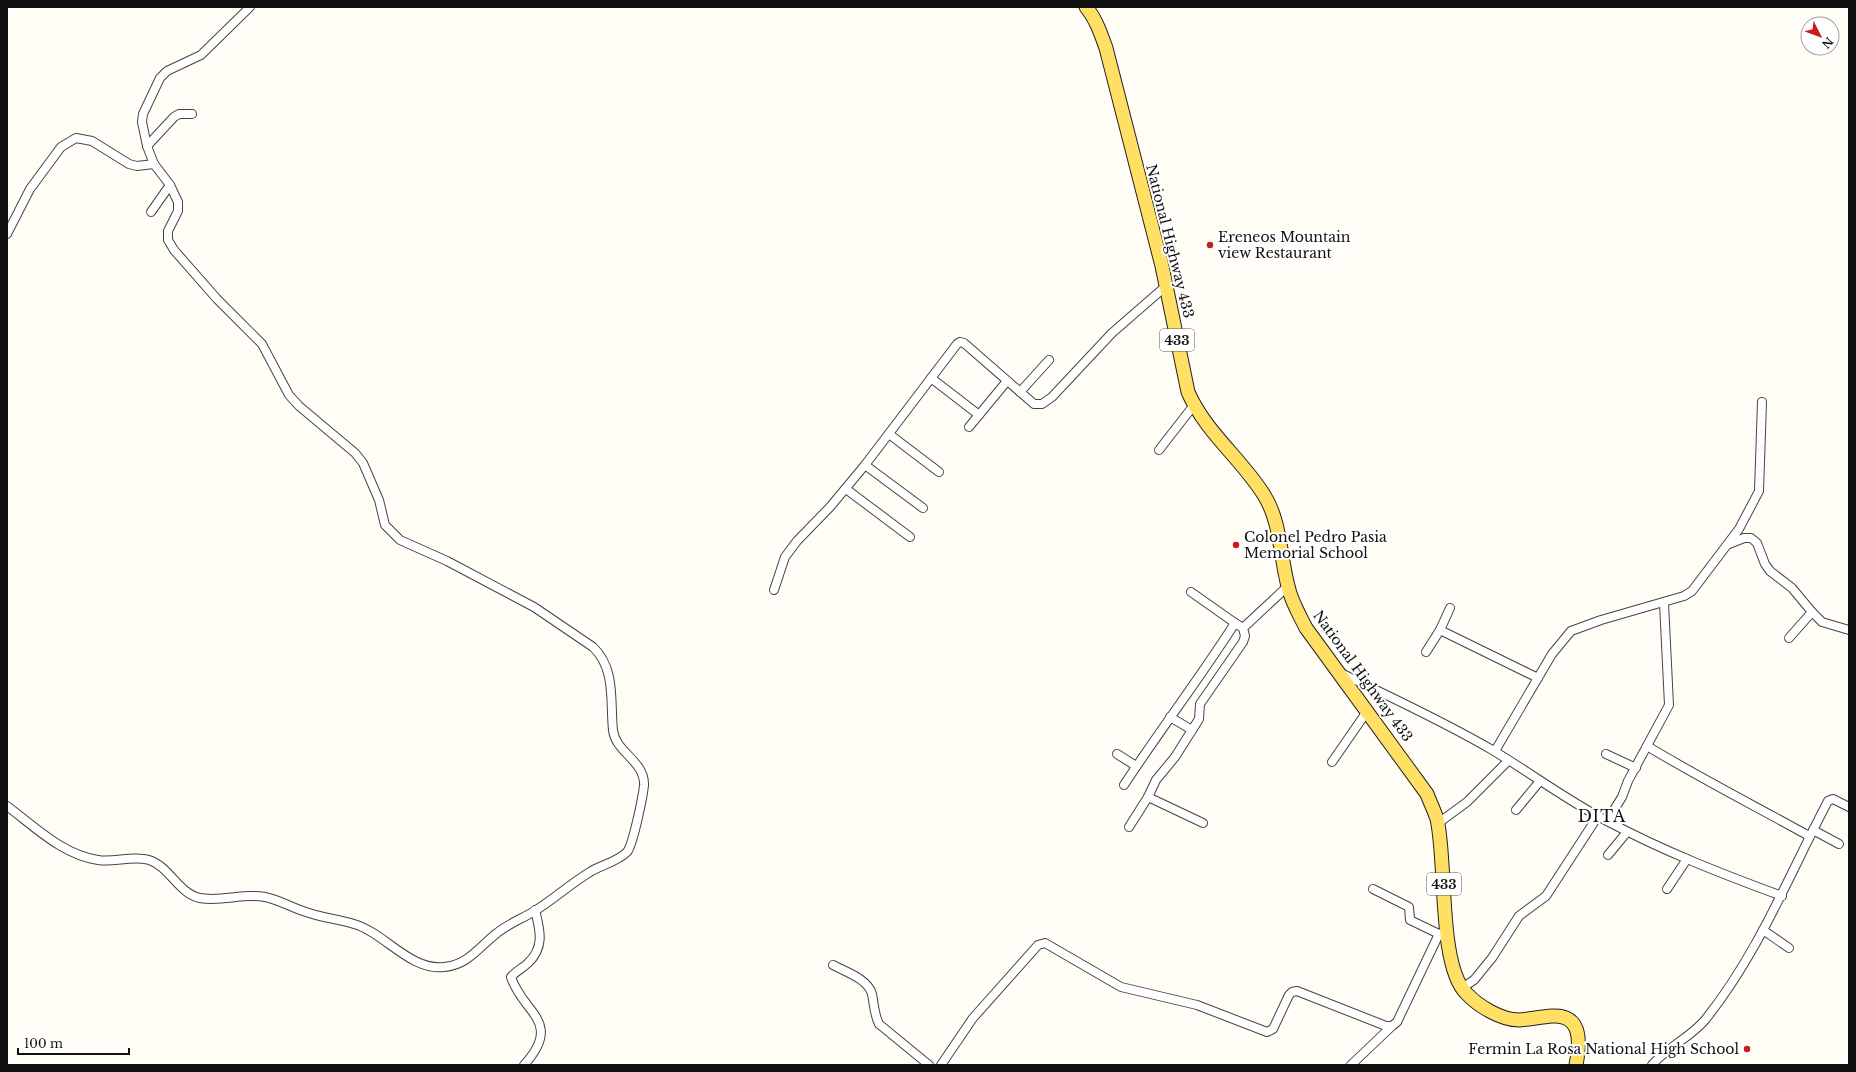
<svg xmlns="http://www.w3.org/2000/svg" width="1856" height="1072" viewBox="0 0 1856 1072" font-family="'Libre Baskerville',serif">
	<rect width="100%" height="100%" fill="#fffdf5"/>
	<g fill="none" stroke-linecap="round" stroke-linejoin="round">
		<defs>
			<g id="street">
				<path d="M 147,146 L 174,117 L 179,114 L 192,114"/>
				<path d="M 151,212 L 170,185"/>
				<path d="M 7,234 L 30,189 L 61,147 L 76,138 L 92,141 L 129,164 L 137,166 L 154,164"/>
				<path d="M 931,378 L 979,415"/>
				<path d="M 1020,392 L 1049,360"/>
				<path d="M 969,427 L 1007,381"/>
				<path d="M 889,434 L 939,472"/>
				<path d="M 1159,450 L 1194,405"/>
				<path d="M 865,465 L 923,508"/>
				<path d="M 846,489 L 910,537"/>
				<path d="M 1729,544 L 1744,538 L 1751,538 L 1757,543 L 1765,564 L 1770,571 L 1792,588 L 1812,612 L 1822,622 L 1849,630"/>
				<path d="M 774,590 L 785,557 L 797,541 L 830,507 L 865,465 L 957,344 L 960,342 L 964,343 L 1034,404 L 1042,404 L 1052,397 L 1112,333 L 1166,286"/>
				<path d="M 1191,592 L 1235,623"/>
				<path d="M 1450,608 L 1440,630 L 1538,678"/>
				<path d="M 1789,638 L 1812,612"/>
				<path d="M 1426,652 L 1440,630"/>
				<path d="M 1341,673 C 1392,698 1445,722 1494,751 C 1532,774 1568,801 1607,821 C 1663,851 1722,874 1782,896"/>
				<path d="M 1170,717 L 1192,730"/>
				<path d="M 1647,746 C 1700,778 1755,806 1809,836"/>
				<path d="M 1495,751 L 1552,654 L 1571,631 L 1601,620 L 1684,596 L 1692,591 L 1739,529 L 1759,491 L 1762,402"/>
				<path d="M 1117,754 L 1136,766"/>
				<path d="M 1606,754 L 1636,768"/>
				<path d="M 1332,762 L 1368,710"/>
				<path d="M 1124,785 C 1160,730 1200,678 1235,623 L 1243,628"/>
				<path d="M 7,806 C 35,827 63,855 98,860 C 114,863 132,855 149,860 C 169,866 179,894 200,898 C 221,902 243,893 265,897 C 280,900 294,909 309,913 C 323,918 339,919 354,924 C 385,933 410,971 444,967 C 468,965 479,947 497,933 C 508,924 521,919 533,912 C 553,900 570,884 590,872 C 601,865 617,862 627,852 C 633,845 643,796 644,785 C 645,761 615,752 613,730 C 610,701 616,669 593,647 L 534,607 L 447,561 L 400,540 L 385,525 L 379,500 L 363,463 L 355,453 L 299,406 L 289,395 L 262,344 L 217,299 L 174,250 L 168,240 L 168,231 L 178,211 L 178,202 L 170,185 L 154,164 L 147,146 L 142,122 L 143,114 L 160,78 L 167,71 L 201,55 L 250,7"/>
				<path d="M 1516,810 L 1540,781"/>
				<path d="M 1607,821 L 1622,797 L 1628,781 L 1669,705 L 1664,603"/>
				<path d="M 1203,823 L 1148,797 L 1156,780 L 1175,757 L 1199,719 L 1200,704 L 1243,642 L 1245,636 L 1243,628 L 1288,586"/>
				<path d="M 1437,824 L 1467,802 L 1508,761"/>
				<path d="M 1129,827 L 1148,797"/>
				<path d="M 1813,830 L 1839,844"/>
				<path d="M 1608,855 L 1627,832"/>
				<path d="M 1373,889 L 1409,907 L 1410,920 L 1439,934"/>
				<path d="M 1667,889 L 1687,859"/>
				<path d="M 1763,930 L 1789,948"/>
				<path d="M 833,965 C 846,972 868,979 872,994 C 874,1004 874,1014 879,1024 L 929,1065"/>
				<path d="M 1462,988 L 1474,980 L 1492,958 L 1519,916 L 1546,896 L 1598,816"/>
				<path d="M 524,1065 C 564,1021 522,1013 511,977 C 516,971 523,968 528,963 C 545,947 540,930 535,910"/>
				<path d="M 941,1065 L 973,1018 L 1038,945 L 1045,943 L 1121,987 L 1197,1005 L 1267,1032 L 1273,1029 L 1289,995 L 1292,992 L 1297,991 L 1386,1026 L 1392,1026 L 1397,1022 L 1439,934 L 1447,931"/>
				<path d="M 1351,1065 L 1392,1026"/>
				<path d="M 1652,1065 C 1667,1047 1690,1038 1705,1020 C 1758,954 1789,875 1828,801 L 1833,799 L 1849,807"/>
			</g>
			<path id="primary" d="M 1086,7 C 1096,19 1101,34 1106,48 L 1162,266 L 1188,392 C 1206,433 1241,458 1264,495 C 1281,522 1280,556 1288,586 C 1291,601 1299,614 1306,628 L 1427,794 C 1430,802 1434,810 1437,819 C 1447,862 1438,964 1466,993 C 1478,1006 1501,1020 1519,1020 C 1530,1019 1541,1017 1552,1016 C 1583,1014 1580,1044 1576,1065"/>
		</defs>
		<!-- street casing -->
		<use href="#street" stroke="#444" stroke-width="10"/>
		<!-- primary casing -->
		<use href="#primary" stroke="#222" stroke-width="15"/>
		<!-- street -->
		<use href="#street" stroke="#fff" stroke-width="8"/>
		<!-- primary -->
		<use href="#primary" stroke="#ffe065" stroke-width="13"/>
	</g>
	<!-- markers -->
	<g fill="#cf1a1c" stroke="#fff" stroke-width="1.5">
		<circle cx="1210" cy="245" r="4"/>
		<circle cx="1236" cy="545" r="4"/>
		<circle cx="1747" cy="1049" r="4"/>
	</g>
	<g text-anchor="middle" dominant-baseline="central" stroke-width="4" stroke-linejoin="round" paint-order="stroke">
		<!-- shield labels -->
		<g fill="#fff" stroke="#585858" stroke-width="1">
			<rect x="1160" y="329" width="34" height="22" rx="3"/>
			<rect x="1427" y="873" width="34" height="22" rx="3"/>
		</g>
		<g font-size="13" font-weight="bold" fill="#111">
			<text x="1177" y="340">433</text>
			<text x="1444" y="884">433</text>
		</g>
		<!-- poi labels -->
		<g font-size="14" fill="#111" stroke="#fff" text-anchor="start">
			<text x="1218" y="237">Ereneos Mountain<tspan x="1218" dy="16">view Restaurant</tspan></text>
			<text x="1244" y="537">Colonel Pedro Pasia<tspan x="1244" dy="16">Memorial School</tspan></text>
			<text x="1739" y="1049" text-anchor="end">Fermin La Rosa National High School</text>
		</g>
		<!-- street labels -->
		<g font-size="14" fill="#111" stroke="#fff">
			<text transform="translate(1170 241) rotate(76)">National Highway 433</text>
			<text transform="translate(1363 676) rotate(54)">National Highway 433</text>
		</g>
		<!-- quarter labels -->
		<g font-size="16" letter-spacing="1" fill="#111" stroke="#fff">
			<text x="1602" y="816">DITA</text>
		</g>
	</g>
	<!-- border -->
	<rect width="1856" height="1072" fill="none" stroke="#111111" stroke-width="16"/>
	<!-- north arrow -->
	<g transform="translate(1820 36) rotate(132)"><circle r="19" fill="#ffffff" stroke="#a0a0a0"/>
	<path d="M0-3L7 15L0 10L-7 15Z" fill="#cf1a1c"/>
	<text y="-6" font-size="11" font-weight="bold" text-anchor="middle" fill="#111111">N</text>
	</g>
	<!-- scale -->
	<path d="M18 1048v6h111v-6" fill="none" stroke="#111111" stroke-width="2"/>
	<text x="24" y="1048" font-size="12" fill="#111111" stroke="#ffffff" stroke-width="3" paint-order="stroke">100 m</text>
</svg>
